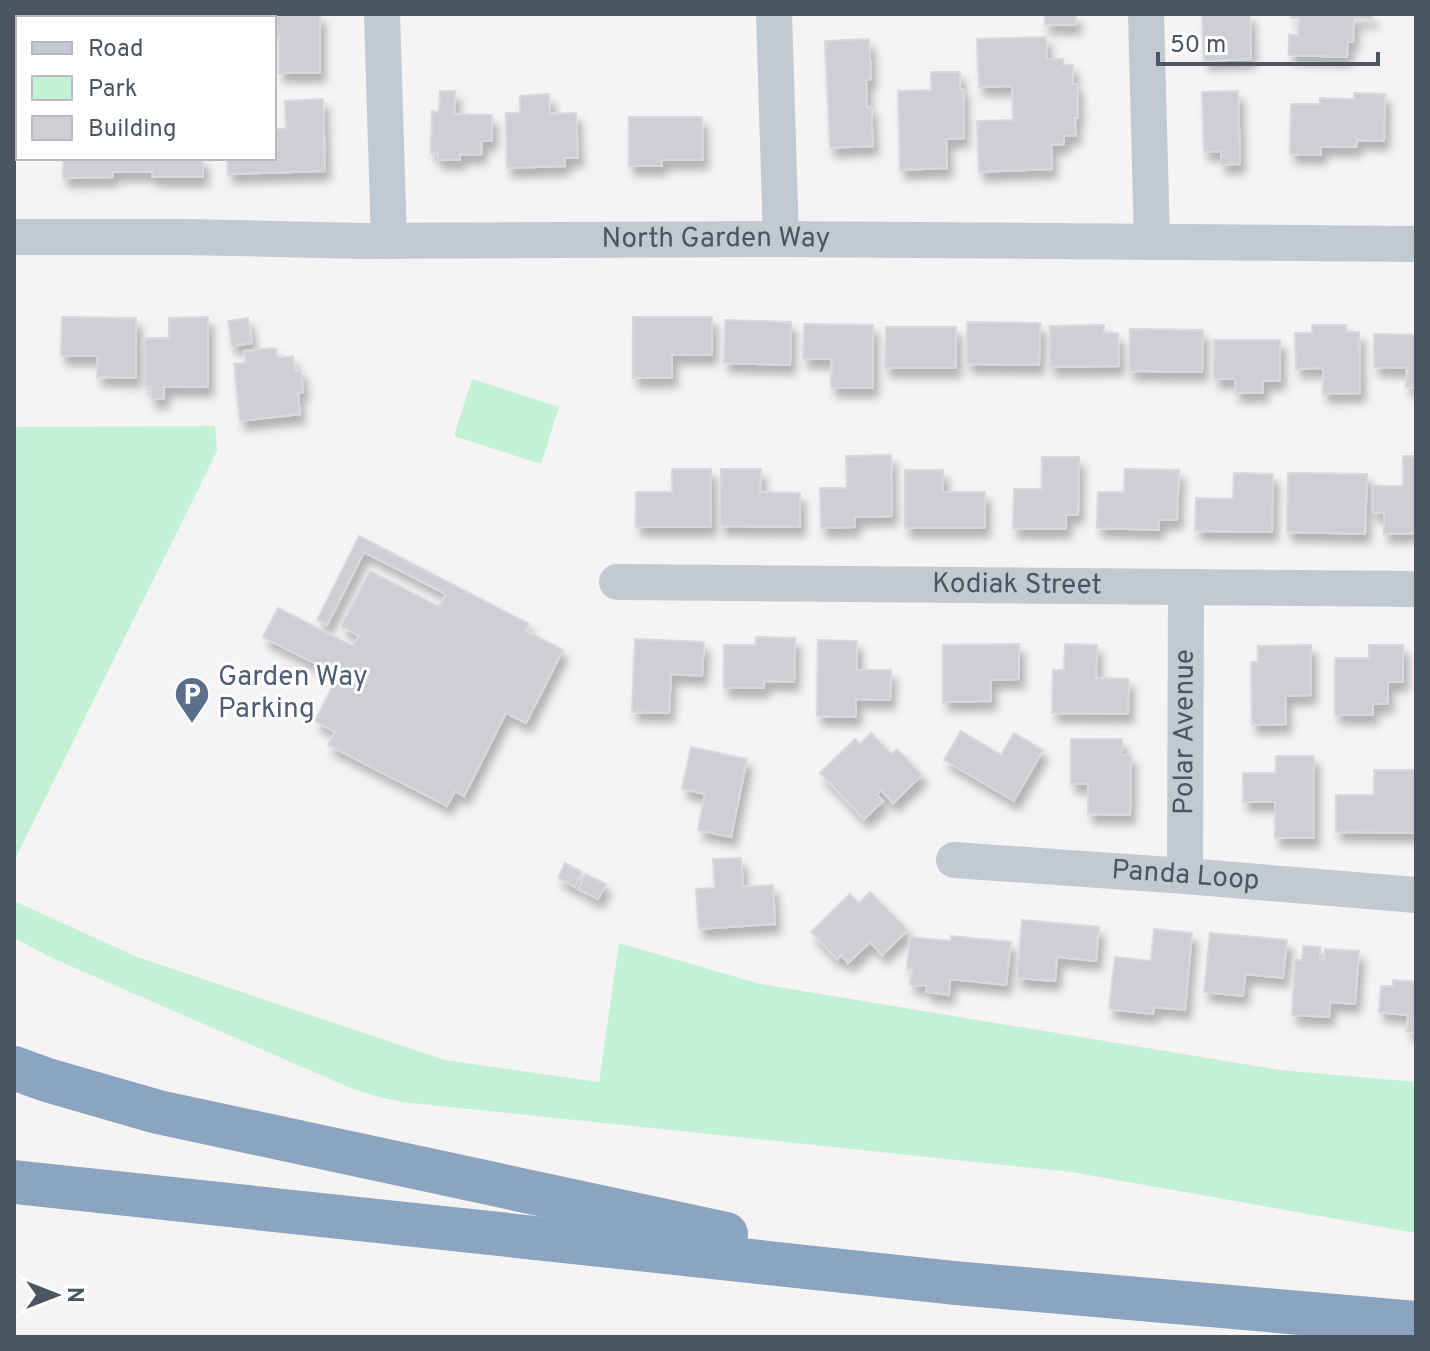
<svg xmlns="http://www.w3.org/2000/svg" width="1430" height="1351" viewBox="0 0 1430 1351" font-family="Overpass,sans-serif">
	<defs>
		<filter id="shadow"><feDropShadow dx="5" dy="9" stdDeviation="4" flood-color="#0004"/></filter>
	</defs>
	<rect width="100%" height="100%" fill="#f5f3f3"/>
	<!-- green -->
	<g fill="#c3f1d5">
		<path d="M 472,379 L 559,407 L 541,464 L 454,436 Z"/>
		<path d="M 215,426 L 217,451 L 14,861 L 14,427 Z"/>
		<path d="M 14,901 L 137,957 L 445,1060 L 599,1082 L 619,943 L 760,984 L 1280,1070 L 1416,1082 L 1416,1233 L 1071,1172 L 403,1102 L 379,1097 L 353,1089 L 52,958 L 14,938 Z"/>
	</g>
	<!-- building -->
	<g fill="#cdcfd5" stroke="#d7d9de" stroke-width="2" filter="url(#shadow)">
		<rect x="76" y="14" width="43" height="4"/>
		<path d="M 262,14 L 320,14 L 320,73 L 279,73 L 279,35 L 274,35 L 274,18 L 262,18 Z"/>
		<rect x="1045" y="14" width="31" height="11"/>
		<path d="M 1202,14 L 1250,14 L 1251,59 L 1204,61 Z"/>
		<path d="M 1291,14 L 1372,14 L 1372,19 L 1354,18 L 1353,42 L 1348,42 L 1347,57 L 1289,55 L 1289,34 L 1298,35 L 1299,18 L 1291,18 Z"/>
		<path d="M 1046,37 L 1047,59 L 1063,59 L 1063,65 L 1073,65 L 1073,84 L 1077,84 L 1078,118 L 1075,118 L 1076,135 L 1064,136 L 1064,144 L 1051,145 L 1052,169 L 979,172 L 977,121 L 1013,120 L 1012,86 L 979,87 L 977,39 Z"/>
		<path d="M 869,39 L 871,79 L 866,80 L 867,108 L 871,107 L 873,146 L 830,148 L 825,41 Z"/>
		<path d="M 931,72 L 960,72 L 960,89 L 963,89 L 964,138 L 946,139 L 947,168 L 900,170 L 898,91 L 931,90 Z"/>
		<path d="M 440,91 L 455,91 L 454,114 L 492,115 L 492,141 L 482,141 L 481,155 L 460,154 L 460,160 L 438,160 L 438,153 L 431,153 L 432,111 L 439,112 Z"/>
		<path d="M 1238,91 L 1240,164 L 1221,165 L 1221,151 L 1204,152 L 1202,92 Z"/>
		<path d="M 1354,93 L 1385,94 L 1384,141 L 1357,140 L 1356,147 L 1321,147 L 1321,155 L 1290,154 L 1291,104 L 1320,104 L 1320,98 L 1354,99 Z"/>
		<path d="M 549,94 L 550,114 L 576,113 L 578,158 L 564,158 L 565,166 L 507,168 L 506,113 L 520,113 L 520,96 Z"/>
		<path d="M 323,99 L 325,171 L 228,174 L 227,158 L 274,158 L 274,129 L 286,129 L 285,101 Z"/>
		<path d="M 629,117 L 702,117 L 703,160 L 661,160 L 662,166 L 629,166 Z"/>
		<path d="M 63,158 L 203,158 L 203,177 L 152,177 L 152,172 L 113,172 L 113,177 L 63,178 Z"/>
		<path d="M 62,317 L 136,318 L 136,378 L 97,377 L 98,356 L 61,356 Z"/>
		<path d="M 208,317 L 208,387 L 164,387 L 164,399 L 151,399 L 151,386 L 145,386 L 145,338 L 169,338 L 169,318 Z"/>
		<path d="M 633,317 L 712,317 L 712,355 L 672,355 L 672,378 L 633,378 Z"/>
		<path d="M 248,318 L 252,343 L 232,346 L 228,321 Z"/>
		<path d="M 725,320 L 791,322 L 790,365 L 724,363 Z"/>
		<path d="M 967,322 L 1040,323 L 1039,365 L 967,364 Z"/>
		<path d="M 804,324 L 873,325 L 873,388 L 831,388 L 832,359 L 803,359 Z"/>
		<path d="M 1104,325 L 1104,333 L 1118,333 L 1119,366 L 1050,367 L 1050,326 Z"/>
		<path d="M 1312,325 L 1346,325 L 1346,332 L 1359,332 L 1360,393 L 1323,394 L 1323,368 L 1296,369 L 1295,333 L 1312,333 Z"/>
		<path d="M 886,327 L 956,327 L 956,368 L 885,368 Z"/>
		<path d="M 1130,329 L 1203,330 L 1202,372 L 1129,371 Z"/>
		<path d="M 1374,334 L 1416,335 L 1416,388 L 1406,387 L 1407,368 L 1374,367 Z"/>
		<path d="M 1214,340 L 1280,340 L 1280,381 L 1263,381 L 1263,393 L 1235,393 L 1235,379 L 1214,379 Z"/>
		<path d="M 276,348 L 277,358 L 293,356 L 295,371 L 301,370 L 303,392 L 298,393 L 300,414 L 240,421 L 234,364 L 246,362 L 244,351 Z"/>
		<path d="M 891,455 L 892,516 L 855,517 L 855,527 L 821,528 L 820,488 L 847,488 L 846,456 Z"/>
		<path d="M 1403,456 L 1416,456 L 1416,533 L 1384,534 L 1384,513 L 1373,513 L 1373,486 L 1403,486 Z"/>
		<path d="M 1042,457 L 1079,457 L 1078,515 L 1066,515 L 1066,529 L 1013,529 L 1014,489 L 1042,489 Z"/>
		<path d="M 672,469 L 711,469 L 711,527 L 636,527 L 636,492 L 672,492 Z"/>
		<path d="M 721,469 L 761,469 L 760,492 L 800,493 L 800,527 L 720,526 Z"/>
		<path d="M 1125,469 L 1179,470 L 1177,520 L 1159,520 L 1159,530 L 1097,528 L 1098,492 L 1124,492 Z"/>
		<path d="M 905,470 L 943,470 L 943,492 L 985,492 L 985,528 L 905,528 Z"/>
		<path d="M 1234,473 L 1273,474 L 1272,532 L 1195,531 L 1196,498 L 1233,499 Z"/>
		<path d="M 1288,473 L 1367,474 L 1365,534 L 1287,532 Z"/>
		<path d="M 359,536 L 529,624 L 526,631 L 563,650 L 526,723 L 506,713 L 464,796 L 455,791 L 447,806 L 328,745 L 335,732 L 315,721 L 338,675 L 263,637 L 278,608 L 353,646 L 359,636 L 341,626 L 370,571 L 439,607 L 446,594 L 364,552 L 327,625 L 317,620 Z"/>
		<path d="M 756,637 L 795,638 L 794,682 L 764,681 L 764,688 L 724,688 L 724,645 L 756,645 Z"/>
		<path d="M 635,639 L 704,642 L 702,676 L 671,674 L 669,713 L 632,712 Z"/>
		<path d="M 818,640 L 857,641 L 857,670 L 891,670 L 890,700 L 856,699 L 856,717 L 817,716 Z"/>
		<path d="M 1019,644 L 1019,679 L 991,680 L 991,701 L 943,702 L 943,645 Z"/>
		<path d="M 1065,644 L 1097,645 L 1096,678 L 1129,679 L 1128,714 L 1052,713 L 1053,670 L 1064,670 Z"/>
		<path d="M 1311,645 L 1311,695 L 1285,696 L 1286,724 L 1252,725 L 1251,662 L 1258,662 L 1258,646 Z"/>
		<path d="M 1369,645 L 1403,645 L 1403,682 L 1388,682 L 1388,704 L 1373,704 L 1373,715 L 1335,715 L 1335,658 L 1369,658 Z"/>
		<path d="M 961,731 L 1001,755 L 1014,733 L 1043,750 L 1014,801 L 944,760 Z"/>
		<path d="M 871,733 L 891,754 L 897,749 L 922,775 L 893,803 L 881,790 L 877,795 L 883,801 L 864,819 L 820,773 L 855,739 L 860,744 Z"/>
		<path d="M 1071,739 L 1122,739 L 1122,755 L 1131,755 L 1130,815 L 1088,814 L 1088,784 L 1071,784 Z"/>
		<path d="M 691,747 L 747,759 L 731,837 L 698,830 L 705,794 L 682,789 Z"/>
		<path d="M 1276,756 L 1314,756 L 1314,838 L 1275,838 L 1275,802 L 1243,802 L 1243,773 L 1276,773 Z"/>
		<path d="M 1374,770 L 1416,770 L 1416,833 L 1336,832 L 1336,795 L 1374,795 Z"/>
		<path d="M 741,858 L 743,887 L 773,885 L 775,924 L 699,929 L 696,889 L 715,888 L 713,859 Z"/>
		<path d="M 565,863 L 582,872 L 575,887 L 558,878 Z"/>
		<path d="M 585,874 L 606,884 L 598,899 L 578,889 Z"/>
		<path d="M 870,892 L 908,930 L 882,955 L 870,942 L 848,963 L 841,955 L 837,959 L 811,932 L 850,894 L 859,903 Z"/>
		<path d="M 1022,920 L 1099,927 L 1096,961 L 1057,957 L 1055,981 L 1017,978 Z"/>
		<path d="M 1154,929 L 1192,933 L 1185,1010 L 1154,1007 L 1153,1014 L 1109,1009 L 1115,957 L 1151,961 Z"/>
		<path d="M 1210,933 L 1287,940 L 1283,978 L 1245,974 L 1243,996 L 1204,992 Z"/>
		<path d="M 951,936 L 1011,942 L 1006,985 L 950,979 L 949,995 L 926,992 L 927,986 L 910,985 L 912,969 L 907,969 L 910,937 L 951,941 Z"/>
		<path d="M 1303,946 L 1320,947 L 1320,959 L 1324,959 L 1325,949 L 1359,951 L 1355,1004 L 1330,1002 L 1329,1017 L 1292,1015 L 1295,960 L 1302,960 Z"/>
		<path d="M 1393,980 L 1416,982 L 1416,1033 L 1407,1032 L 1408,1015 L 1379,1012 L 1381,986 L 1393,986 Z"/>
	</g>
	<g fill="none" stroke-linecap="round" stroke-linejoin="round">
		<!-- minor -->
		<g stroke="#c1cad2" stroke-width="36">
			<path d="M 382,14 L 389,241"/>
			<path d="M 774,14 L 781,239"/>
			<path d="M 1146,14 L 1152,242"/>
			<path id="s1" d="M 14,237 L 186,237 L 362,241 L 781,239 L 1416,244"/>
			<path id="s2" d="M 617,582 L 1416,589"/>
			<path id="s3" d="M 954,860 L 1185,876 L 1416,895"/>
			<path id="s4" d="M 1185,876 L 1186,587"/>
		</g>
		<!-- highway -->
		<g stroke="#8ba5c1" stroke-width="44">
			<path d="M 14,1068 L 47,1080 L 158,1112 L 726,1234"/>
			<path d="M 14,1182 L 955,1283 L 1416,1323"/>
		</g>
	</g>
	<!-- icons -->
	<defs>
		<symbol id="parking-pin" viewBox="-11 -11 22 30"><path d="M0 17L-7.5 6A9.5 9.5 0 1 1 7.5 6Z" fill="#5c6f8a" stroke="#fff"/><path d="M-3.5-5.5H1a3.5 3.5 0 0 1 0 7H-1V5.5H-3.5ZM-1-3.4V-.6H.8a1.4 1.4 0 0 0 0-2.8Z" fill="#fff"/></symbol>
	</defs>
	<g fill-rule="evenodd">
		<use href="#parking-pin" x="172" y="674" width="40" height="54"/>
	</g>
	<g text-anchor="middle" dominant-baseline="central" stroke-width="6" stroke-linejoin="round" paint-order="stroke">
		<!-- street labels -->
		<g font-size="28" fill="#4a5661" stroke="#fff">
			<text stroke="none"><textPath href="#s1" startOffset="702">North Garden Way</textPath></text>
			<text stroke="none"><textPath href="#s2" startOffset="400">Kodiak Street</textPath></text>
			<text stroke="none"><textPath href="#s4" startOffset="144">Polar Avenue</textPath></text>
			<text stroke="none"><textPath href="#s3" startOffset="232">Panda Loop</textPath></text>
		</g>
		<!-- service labels -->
		<g font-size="28" fill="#4e5e75" stroke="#fff" text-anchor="start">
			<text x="218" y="678">Garden Way<tspan x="218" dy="32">Parking</tspan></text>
		</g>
	</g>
	<!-- border -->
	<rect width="1430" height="1351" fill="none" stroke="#4a5661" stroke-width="32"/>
	<!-- legend -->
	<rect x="16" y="16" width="260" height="144" fill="#ffffff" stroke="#b7bbc0" stroke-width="2"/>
	<rect x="32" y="42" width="40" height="12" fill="#c1cad2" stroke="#b7bbc0" stroke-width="2"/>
	<text x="88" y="56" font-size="24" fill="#4a5661">Road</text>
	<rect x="32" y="76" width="40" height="24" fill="#c3f1d5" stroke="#b7bbc0" stroke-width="2"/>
	<text x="88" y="96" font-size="24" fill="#4a5661">Park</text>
	<rect x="32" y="116" width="40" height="24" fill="#cdcfd5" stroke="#b7bbc0" stroke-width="2"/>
	<text x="88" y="136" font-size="24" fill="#4a5661">Building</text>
	<!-- north arrow -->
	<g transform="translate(56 1295) rotate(90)" stroke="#ffffff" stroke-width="6" paint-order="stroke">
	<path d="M0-6L14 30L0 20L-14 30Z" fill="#4a5661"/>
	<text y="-12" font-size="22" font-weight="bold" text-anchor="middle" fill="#4a5661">N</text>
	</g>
	<!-- scale -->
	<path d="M1158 52v12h220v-12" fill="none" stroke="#4a5661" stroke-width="4"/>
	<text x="1170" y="52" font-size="24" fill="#4a5661" stroke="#ffffff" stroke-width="6" paint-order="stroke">50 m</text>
</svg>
